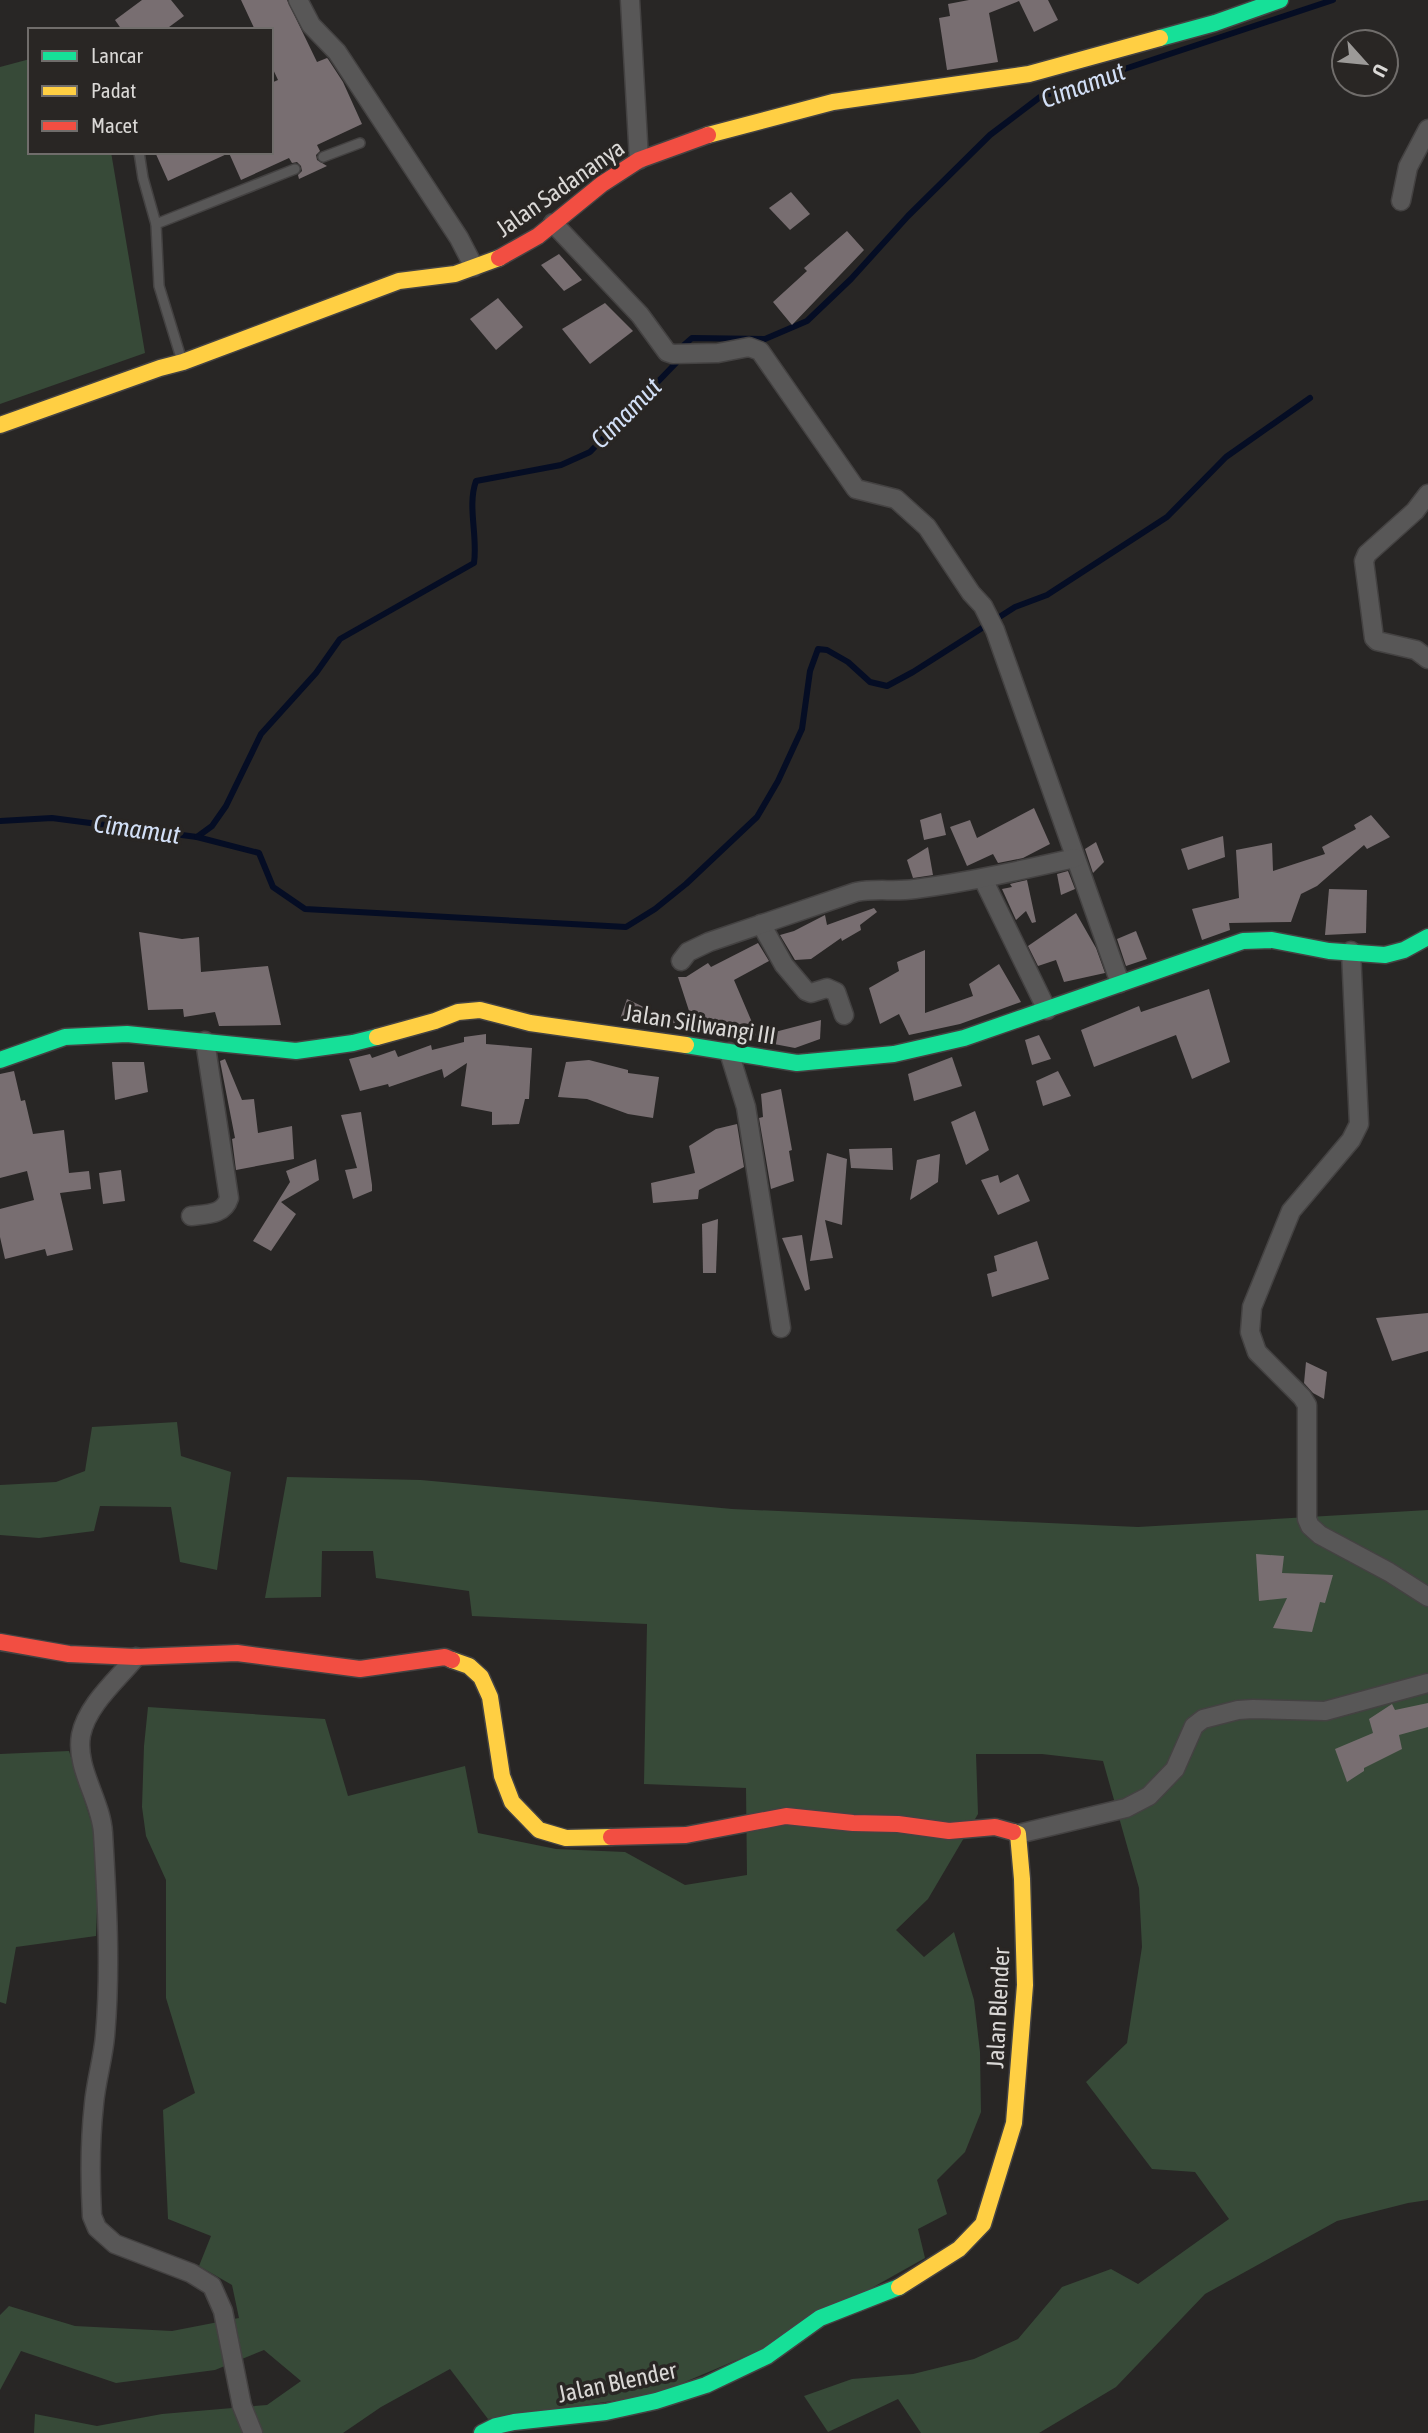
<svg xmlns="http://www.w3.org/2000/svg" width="1428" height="2433" viewBox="0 0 1428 2433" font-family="'Asap Condensed',sans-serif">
	<rect width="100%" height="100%" fill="#282625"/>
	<!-- green -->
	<g fill="#374a38">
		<path d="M 30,59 L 30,152 L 111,152 L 145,353 L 0,404 L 0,67 Z"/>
		<path d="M 177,1422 L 181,1456 L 231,1472 L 217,1570 L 180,1562 L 171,1507 L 100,1506 L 94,1531 L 39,1538 L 0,1535 L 0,1485 L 56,1482 L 85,1471 L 92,1427 Z"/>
		<path d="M 287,1477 L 421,1480 L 732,1509 L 1138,1527 L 1428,1510 L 1428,2200 L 1408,2203 L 1337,2221 L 1205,2294 L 1116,2387 L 1039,2433 L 921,2433 L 898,2399 L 828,2432 L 804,2396 L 852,2379 L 913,2374 L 974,2359 L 1018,2339 L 1062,2287 L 1111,2269 L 1138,2284 L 1229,2219 L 1195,2172 L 1152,2169 L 1086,2082 L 1127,2043 L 1142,1947 L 1139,1888 L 1103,1761 L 1042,1754 L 976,1754 L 978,1814 L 928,1899 L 896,1930 L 924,1957 L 954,1932 L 974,2000 L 980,2052 L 981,2112 L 965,2152 L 937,2180 L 947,2214 L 918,2229 L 925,2258 L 763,2349 L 654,2395 L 488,2419 L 450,2369 L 381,2407 L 343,2433 L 34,2433 L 35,2414 L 97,2426 L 162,2414 L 267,2405 L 301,2381 L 264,2350 L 215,2370 L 116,2383 L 21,2351 L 0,2390 L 0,2315 L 9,2306 L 75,2326 L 172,2331 L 239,2318 L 232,2285 L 199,2266 L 211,2236 L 168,2219 L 163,2110 L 195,2093 L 166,1998 L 166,1880 L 146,1836 L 142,1807 L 144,1746 L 148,1707 L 325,1719 L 348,1796 L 465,1766 L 478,1833 L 556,1849 L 625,1852 L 685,1885 L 747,1875 L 746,1788 L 644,1784 L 647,1624 L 472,1616 L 469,1591 L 376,1578 L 373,1551 L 322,1551 L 321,1597 L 265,1598 Z"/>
		<path d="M 69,1751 L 94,1831 L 98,1882 L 96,1936 L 16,1947 L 6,2004 L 0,2002 L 0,1754 Z"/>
	</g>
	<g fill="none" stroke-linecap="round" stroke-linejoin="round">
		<!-- stream -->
		<g stroke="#050d24" stroke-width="6">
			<path d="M 0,821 L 52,818 L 197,837 L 212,826 L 226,806 L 261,734 L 316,673 L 340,639 L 474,563 C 478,536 467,506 476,481 L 561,465 L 590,452 L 676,363 L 684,345 L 692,338 L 765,339 L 807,321 L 851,279 L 908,216 L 990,135 L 1040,97 L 1333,0"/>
			<path d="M 197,837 L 259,853 L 273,887 L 305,909 L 626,927 L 655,909 L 686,884 L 757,817 L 778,781 L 802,729 L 810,671 L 818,649 L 827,650 L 848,662 L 870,682 L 887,686 L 913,672 L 1015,607 L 1047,595 L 1167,517 L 1226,457 L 1310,398"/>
		</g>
	</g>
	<!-- building -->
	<g fill="#786e71">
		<path d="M 142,0 L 171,0 L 184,16 L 165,30 L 122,30 L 115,20 Z"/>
		<path d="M 241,0 L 287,0 L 317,62 L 327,58 L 328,59 L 343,82 L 362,124 L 317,145 L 320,151 L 316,155 L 317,160 L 327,166 L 299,179 L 298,175 L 302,171 L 301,166 L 297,162 L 292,163 L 289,158 L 241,180 L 229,153 L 168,181 L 155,152 L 271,152 L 271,83 L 278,80 L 271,65 L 271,30 L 255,30 Z"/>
		<path d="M 969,0 L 1048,0 L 1058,20 L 1034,32 L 1019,1 L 989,13 L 998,62 L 947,70 L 939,18 L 950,16 L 948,4 Z"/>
		<path d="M 791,192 L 810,214 L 790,230 L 769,208 Z"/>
		<path d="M 847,231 L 864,250 L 792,325 L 773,302 L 807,271 L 804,268 Z"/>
		<path d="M 559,254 L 582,280 L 564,291 L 541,265 Z"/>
		<path d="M 498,298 L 523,327 L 496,350 L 470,319 Z"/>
		<path d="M 605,303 L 633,331 L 590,364 L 562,329 Z"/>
		<path d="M 1034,808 L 1050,844 L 1023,858 L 998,863 L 993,854 L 967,866 L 950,827 L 970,820 L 977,838 Z"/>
		<path d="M 941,813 L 946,835 L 924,840 L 920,820 Z"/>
		<path d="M 1371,815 L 1390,837 L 1367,849 L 1364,845 L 1317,886 L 1301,894 L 1291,922 L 1229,923 L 1230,930 L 1202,940 L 1192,909 L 1239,898 L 1236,850 L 1272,843 L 1273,871 L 1325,854 L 1322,847 L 1356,829 L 1354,825 Z"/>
		<path d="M 1223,836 L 1225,857 L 1188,870 L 1181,849 Z"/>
		<path d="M 1096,842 L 1104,862 L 1093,873 L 1085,849 Z"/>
		<path d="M 928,847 L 933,875 L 913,878 L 907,860 Z"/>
		<path d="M 1068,871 L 1075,889 L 1061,895 L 1057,874 Z"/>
		<path d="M 1027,880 L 1036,922 L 1032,923 L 1026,911 L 1016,920 L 1002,889 L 1012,887 L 1010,884 Z"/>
		<path d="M 1329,889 L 1367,890 L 1366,933 L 1325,935 Z"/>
		<path d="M 874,908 L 877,912 L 860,925 L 861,930 L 842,941 L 841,938 L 811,959 L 795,960 L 780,935 L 794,931 L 825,915 L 827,925 Z"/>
		<path d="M 1076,913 L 1096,948 L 1105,973 L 1064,982 L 1056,960 L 1038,966 L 1028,946 Z"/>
		<path d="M 1136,931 L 1147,959 L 1126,966 L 1117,939 Z"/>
		<path d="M 139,932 L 182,939 L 199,937 L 201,972 L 268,966 L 281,1025 L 219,1026 L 215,1012 L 184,1017 L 183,1009 L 148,1010 Z"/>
		<path d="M 758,943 L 769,961 L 734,980 L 757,1034 L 751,1040 L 721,1036 L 700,1013 L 682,1029 L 620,1019 L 627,999 L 650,1010 L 649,1018 L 692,1020 L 678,977 L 686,977 L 708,963 L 711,967 Z"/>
		<path d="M 925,950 L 925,1013 L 973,996 L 969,984 L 999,964 L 1021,1002 L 960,1024 L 909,1035 L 899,1014 L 880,1024 L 869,988 L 899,971 L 897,962 Z"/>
		<path d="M 1209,989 L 1230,1062 L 1192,1079 L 1176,1035 L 1094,1067 L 1081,1030 L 1139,1006 L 1141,1012 Z"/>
		<path d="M 821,1020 L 820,1039 L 795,1048 L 774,1044 L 771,1033 Z"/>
		<path d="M 486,1034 L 486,1044 L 532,1048 L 529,1099 L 525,1099 L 519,1124 L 492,1125 L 492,1112 L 461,1106 L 467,1063 L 444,1078 L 442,1069 L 389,1087 L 388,1084 L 360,1091 L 349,1059 L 370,1054 L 372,1058 L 395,1050 L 398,1057 L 431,1045 L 432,1050 L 464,1042 L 464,1037 Z"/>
		<path d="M 1039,1035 L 1051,1059 L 1032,1065 L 1025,1040 Z"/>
		<path d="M 952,1057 L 962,1086 L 914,1101 L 908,1074 Z"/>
		<path d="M 225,1059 L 242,1100 L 254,1099 L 258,1133 L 292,1126 L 294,1159 L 236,1170 L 232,1139 L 235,1138 L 220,1061 Z"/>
		<path d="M 589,1060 L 628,1070 L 628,1073 L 659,1077 L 653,1118 L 628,1114 L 587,1099 L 558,1097 L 566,1062 Z"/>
		<path d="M 112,1062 L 144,1062 L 148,1092 L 115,1100 Z"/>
		<path d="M 14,1071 L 21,1101 L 25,1100 L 33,1134 L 64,1130 L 69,1173 L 89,1171 L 91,1189 L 60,1193 L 73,1250 L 47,1256 L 45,1249 L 5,1259 L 0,1237 L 0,1209 L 34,1200 L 27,1171 L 0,1178 L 0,1074 Z"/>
		<path d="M 1058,1071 L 1071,1096 L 1043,1106 L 1036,1081 Z"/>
		<path d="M 781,1089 L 792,1150 L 789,1151 L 794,1181 L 771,1189 L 759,1118 L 763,1117 L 761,1094 Z"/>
		<path d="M 975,1111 L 989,1150 L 966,1165 L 951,1122 Z"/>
		<path d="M 361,1112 L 372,1185 L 372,1191 L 353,1199 L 345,1170 L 357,1168 L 341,1115 Z"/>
		<path d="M 737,1124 L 744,1167 L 699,1190 L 698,1199 L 653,1203 L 651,1183 L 695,1173 L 689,1146 L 716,1129 Z"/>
		<path d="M 892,1148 L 893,1170 L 851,1168 L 849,1149 Z"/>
		<path d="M 827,1153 L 847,1159 L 842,1225 L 825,1220 L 833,1258 L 810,1261 Z"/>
		<path d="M 940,1154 L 938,1182 L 910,1200 L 917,1160 Z"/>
		<path d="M 316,1159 L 319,1180 L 281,1202 L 296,1214 L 271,1251 L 253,1241 L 290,1182 L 286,1171 Z"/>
		<path d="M 121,1170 L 125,1201 L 103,1204 L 99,1173 Z"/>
		<path d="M 1018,1174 L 1030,1201 L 998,1215 L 981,1180 L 998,1175 L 1000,1183 Z"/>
		<path d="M 718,1219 L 716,1273 L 703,1273 L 702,1224 Z"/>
		<path d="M 802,1235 L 810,1289 L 805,1291 L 782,1238 Z"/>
		<path d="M 1037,1241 L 1049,1279 L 992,1297 L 987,1274 L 997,1271 L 994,1256 Z"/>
		<path d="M 1428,1313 L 1428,1351 L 1392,1361 L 1376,1318 Z"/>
		<path d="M 1306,1362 L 1327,1372 L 1324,1399 L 1313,1393 L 1304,1383 Z"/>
		<path d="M 1256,1554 L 1284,1556 L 1282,1573 L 1333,1575 L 1325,1603 L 1320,1602 L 1312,1632 L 1273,1628 L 1287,1598 L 1259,1601 Z"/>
		<path d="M 1428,1703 L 1428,1727 L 1399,1735 L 1402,1749 L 1364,1768 L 1364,1771 L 1347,1782 L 1335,1749 L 1373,1733 L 1369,1719 L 1392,1704 L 1395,1710 Z"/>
	</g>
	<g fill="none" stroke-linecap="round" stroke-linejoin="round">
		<defs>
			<g id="lane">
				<path d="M 139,152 L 143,178 L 156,224"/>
				<path d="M 323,157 L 360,143"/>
				<path d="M 182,361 L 159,286 L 156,224 L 295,169"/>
			</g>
			<g id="street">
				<path d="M 298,0 L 311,25 L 337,52 L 366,96 L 459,238 L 474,267"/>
				<path d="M 630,0 L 639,160"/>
				<path d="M 1401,201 L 1408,167 L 1428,129"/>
				<path d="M 553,223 L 640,315 L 667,352 L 673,354 L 718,353 L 749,347 L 760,351 L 856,489 L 896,499 L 927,527 L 971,593 L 983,606 L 995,630 L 1120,983"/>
				<path d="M 1428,494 L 1415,511 L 1367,554 L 1364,561 L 1374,638 L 1377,641 L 1416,650 L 1428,659"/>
				<path d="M 983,879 L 1047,1010"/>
				<path d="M 761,924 L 784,965 L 806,991 L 811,993 L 827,988 L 836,992 L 844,1015"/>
				<path d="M 1351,951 L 1359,1124 L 1351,1140 L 1291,1211 L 1252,1307 L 1250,1332 L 1257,1352 L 1302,1397 L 1307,1405 L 1307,1519 L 1310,1526 L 1320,1535 L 1389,1572 L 1428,1597"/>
				<path d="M 681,961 L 688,952 L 709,942 L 856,892 C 875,888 895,892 915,889 C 969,882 1022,870 1075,858"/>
				<path d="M 729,1052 L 746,1107 L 781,1328"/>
				<path d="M 191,1216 C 207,1214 224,1215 229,1198 L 205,1041"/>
				<path d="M 136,1657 C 117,1680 87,1705 81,1735 C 75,1768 101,1800 103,1833 C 107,1900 111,1969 105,2036 C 103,2059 96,2081 94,2104 C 90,2140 90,2180 92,2216 L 97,2228 L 115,2244 L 191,2273 L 212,2286 L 223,2311 L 242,2406 L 253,2433"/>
				<path d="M 1018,1834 L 1126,1808 L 1149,1796 L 1175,1769 L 1194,1726 L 1203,1719 L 1238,1710 L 1253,1709 L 1325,1711 L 1428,1683"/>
			</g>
			<g id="fast">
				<path d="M 1160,38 L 1215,23 L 1280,0"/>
				<path d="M 686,1045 L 797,1063 L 894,1054 L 964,1038 L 1243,941 L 1272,940 L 1329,951 L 1385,955 L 1404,950 L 1428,937"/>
				<path d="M 0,1060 L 65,1037 L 127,1034 L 296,1051 L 353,1043 L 377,1037"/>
				<path d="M 482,2433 L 496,2426 L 514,2422 L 606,2412 L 656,2401 L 706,2385 L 767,2356 L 820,2318 L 899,2287"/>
			</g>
			<g id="slow">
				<path d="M 708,135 L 833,102 L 1029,74 L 1160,38"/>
				<path d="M 0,425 L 160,368 L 183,362 L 399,281 L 455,274 L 499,258"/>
				<path d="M 377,1037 L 435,1021 L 458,1012 L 480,1010 L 530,1023 L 686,1045"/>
				<path d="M 452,1660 L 469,1666 L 481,1677 L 490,1697 L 502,1776 L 512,1802 L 539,1830 L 566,1838 L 611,1837"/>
				<path d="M 899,2287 L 959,2249 L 983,2224 L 1014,2123 L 1025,1985 L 1022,1879 L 1018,1834 L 1013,1832"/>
			</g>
			<g id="jam">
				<path d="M 499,258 L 538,236 L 602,184 L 639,160 L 708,135"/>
				<path d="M 0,1642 L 69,1654 L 136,1657 L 237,1653 L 360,1669 L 445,1657 L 452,1660"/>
				<path d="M 611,1837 L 686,1835 L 786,1816 L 853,1823 L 898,1824 L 949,1831 L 995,1827 L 1013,1832"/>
			</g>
		</defs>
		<!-- lane casing -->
		<use href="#lane" stroke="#444242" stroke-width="12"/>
		<!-- street casing -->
		<use href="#street" stroke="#444242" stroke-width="21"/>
		<!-- fast casing -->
		<use href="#fast" stroke="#444242" stroke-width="19"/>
		<!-- slow casing -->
		<use href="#slow" stroke="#444242" stroke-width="19"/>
		<!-- jam casing -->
		<use href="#jam" stroke="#444242" stroke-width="19"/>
		<!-- lane -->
		<use href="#lane" stroke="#585757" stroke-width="9"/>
		<!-- street -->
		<use href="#street" stroke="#585757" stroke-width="18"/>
		<!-- fast -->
		<use href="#fast" stroke="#16e098" stroke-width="16"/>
		<!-- slow -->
		<use href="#slow" stroke="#ffcf43" stroke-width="16"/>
		<!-- jam -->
		<use href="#jam" stroke="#f24e42" stroke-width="16"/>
	</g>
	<g text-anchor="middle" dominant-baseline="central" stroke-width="7" stroke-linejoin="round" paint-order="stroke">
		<!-- street labels -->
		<g font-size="24" fill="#dad8d6" stroke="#292624">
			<text transform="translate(560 188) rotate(-35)">Jalan Sadananya</text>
			<text transform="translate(700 1024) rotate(9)">Jalan Siliwangi III</text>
			<text transform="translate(998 2008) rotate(-87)">Jalan Blender</text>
			<text transform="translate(617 2382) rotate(-12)">Jalan Blender</text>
		</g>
		<!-- water labels -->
		<g font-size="26" font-style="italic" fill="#d2dff6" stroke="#292624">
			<text transform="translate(1083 85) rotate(-20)">Cimamut</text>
			<text transform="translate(626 413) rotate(-45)">Cimamut</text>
			<text transform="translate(137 829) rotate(8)">Cimamut</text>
		</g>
	</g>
	<!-- legend -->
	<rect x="28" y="28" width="245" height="126" fill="#292624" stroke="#706d6b" stroke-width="2"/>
	<rect x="42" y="51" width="35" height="10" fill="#16e098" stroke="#706d6b" stroke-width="2"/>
	<text x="91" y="63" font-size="21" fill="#dad8d6">Lancar</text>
	<rect x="42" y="86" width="35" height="10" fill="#ffcf43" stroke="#706d6b" stroke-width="2"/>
	<text x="91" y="98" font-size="21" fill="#dad8d6">Padat</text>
	<rect x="42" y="121" width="35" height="10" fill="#f24e42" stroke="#706d6b" stroke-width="2"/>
	<text x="91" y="133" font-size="21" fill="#dad8d6">Macet</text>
	<!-- north arrow -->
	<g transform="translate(1365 63) rotate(117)"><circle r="33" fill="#292624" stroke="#706d6b" stroke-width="2"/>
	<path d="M0-5L12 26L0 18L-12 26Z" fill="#9c9a98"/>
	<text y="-10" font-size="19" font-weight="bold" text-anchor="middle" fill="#dad8d6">U</text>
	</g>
</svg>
